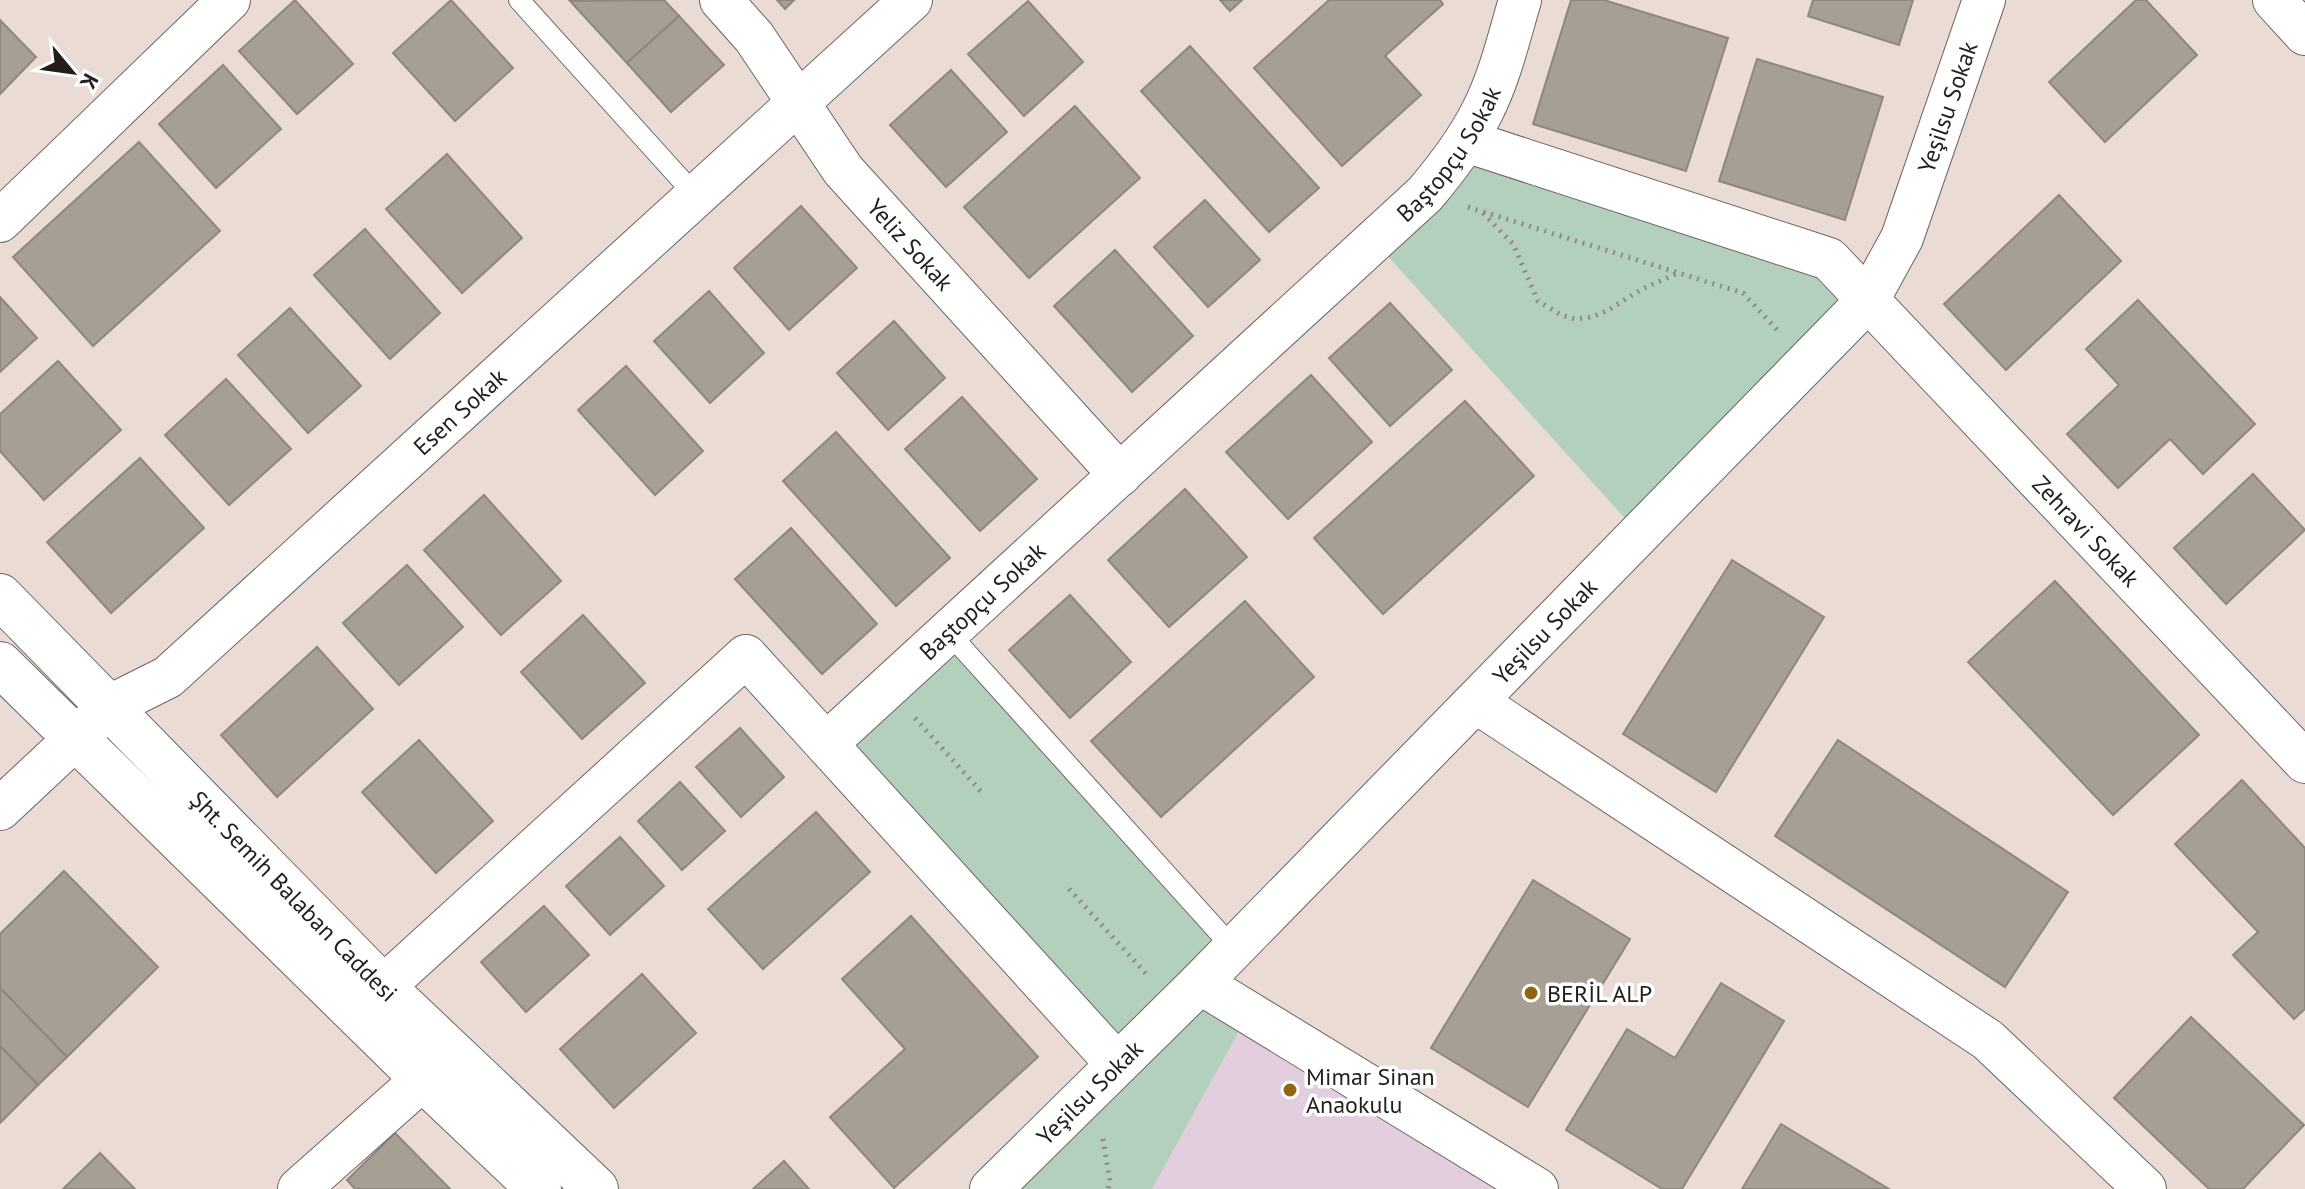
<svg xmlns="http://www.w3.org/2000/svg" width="2305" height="1189" viewBox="0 0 2305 1189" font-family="'PT Sans',sans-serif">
	<rect width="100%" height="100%" fill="#eadcd5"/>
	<!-- education -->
	<path fill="#e2cede" d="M 1249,1013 L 1537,1189 L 1152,1189 Z"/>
	<!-- green -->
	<g fill="#b2d0bb">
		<path d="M 1466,141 L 1829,259 L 1868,300 L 1640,535 L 1375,242 Z"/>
		<path d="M 948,632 L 1234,949 L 1201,983 L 1249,1013 L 1152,1189 L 991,1189 L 1117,1064 L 826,744 Z"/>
	</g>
	<!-- building -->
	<g fill="#a79e94" stroke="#8f877d" stroke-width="2">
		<path d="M 295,0 L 353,64 L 297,114 L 239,51 Z"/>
		<path d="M 451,0 L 513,68 L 455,121 L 393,53 Z"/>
		<path d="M 664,0 L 679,16 L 627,63 L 570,1 Z"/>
		<path d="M 777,0 L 794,0 L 785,9 Z"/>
		<path d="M 1220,0 L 1242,0 L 1230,11 Z"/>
		<path d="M 1329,0 L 1440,0 L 1443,4 L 1385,56 L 1421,95 L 1342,166 L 1254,68 Z"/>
		<path d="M 1571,0 L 1604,0 L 1728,38 L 1686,171 L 1533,124 Z"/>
		<path d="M 1813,0 L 1913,0 L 1899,45 L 1808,16 Z"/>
		<path d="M 2136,0 L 2146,0 L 2197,55 L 2105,142 L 2049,82 Z"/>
		<path d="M 1028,1 L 1083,62 L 1024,116 L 968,54 Z"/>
		<path d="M 679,16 L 724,65 L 671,112 L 627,63 Z"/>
		<path d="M 0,20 L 36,57 L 0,94 Z"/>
		<path d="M 1190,46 L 1319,188 L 1269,232 L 1141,91 Z"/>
		<path d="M 1757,59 L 1883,97 L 1845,220 L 1719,181 Z"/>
		<path d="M 223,65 L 281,129 L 216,188 L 159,124 Z"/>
		<path d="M 951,70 L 1007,132 L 946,187 L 890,125 Z"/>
		<path d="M 1075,106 L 1140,178 L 1029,278 L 964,207 Z"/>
		<path d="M 139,142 L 220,231 L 93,346 L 13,257 Z"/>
		<path d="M 447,154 L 522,238 L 462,293 L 386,209 Z"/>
		<path d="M 2059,195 L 2121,261 L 2006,370 L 1944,304 Z"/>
		<path d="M 1205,200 L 1260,260 L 1208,307 L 1154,247 Z"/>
		<path d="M 801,206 L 857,268 L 789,330 L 734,268 Z"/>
		<path d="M 365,229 L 440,313 L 390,359 L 314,275 Z"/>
		<path d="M 1115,250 L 1193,336 L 1132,392 L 1054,306 Z"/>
		<path d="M 709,291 L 764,353 L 710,403 L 654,341 Z"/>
		<path d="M 0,297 L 37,338 L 0,372 Z"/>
		<path d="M 2138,300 L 2255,424 L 2203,474 L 2170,439 L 2118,488 L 2067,434 L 2119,385 L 2086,349 Z"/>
		<path d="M 1390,303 L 1452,370 L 1390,426 L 1329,358 Z"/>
		<path d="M 290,308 L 361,386 L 308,433 L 238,355 Z"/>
		<path d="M 894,321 L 945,378 L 888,430 L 837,373 Z"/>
		<path d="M 58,361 L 121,430 L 44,500 L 0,451 L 0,414 Z"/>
		<path d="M 626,366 L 703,451 L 655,495 L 578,410 Z"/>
		<path d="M 1311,375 L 1372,442 L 1288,519 L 1226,452 Z"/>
		<path d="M 226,379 L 291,449 L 229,505 L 165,435 Z"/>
		<path d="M 962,397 L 1037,479 L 980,531 L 905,449 Z"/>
		<path d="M 1465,401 L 1534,476 L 1383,614 L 1314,538 Z"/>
		<path d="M 836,432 L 950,558 L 896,606 L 783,481 Z"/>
		<path d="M 140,458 L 204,528 L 111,613 L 47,542 Z"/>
		<path d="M 2253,474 L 2305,530 L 2226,604 L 2174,548 Z"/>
		<path d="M 1185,489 L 1247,557 L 1169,627 L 1108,560 Z"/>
		<path d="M 484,495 L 561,581 L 501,635 L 424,550 Z"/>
		<path d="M 791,528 L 877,624 L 822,674 L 735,579 Z"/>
		<path d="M 1732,560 L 1824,617 L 1716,792 L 1623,734 Z"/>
		<path d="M 407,565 L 463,627 L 399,685 L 343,623 Z"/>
		<path d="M 2055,581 L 2199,735 L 2113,815 L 1968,662 Z"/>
		<path d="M 1070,595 L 1131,662 L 1070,718 L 1009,650 Z"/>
		<path d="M 1245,601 L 1314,677 L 1161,817 L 1091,741 Z"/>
		<path d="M 583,615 L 645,683 L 582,739 L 521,672 Z"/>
		<path d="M 317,647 L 373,709 L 277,797 L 221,735 Z"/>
		<path d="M 740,728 L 784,777 L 741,817 L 696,767 Z"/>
		<path d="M 419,740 L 493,821 L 436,873 L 362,792 Z"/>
		<path d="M 1838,740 L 2068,892 L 2005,987 L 1775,836 Z"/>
		<path d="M 2242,780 L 2305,848 L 2305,1009 L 2294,1019 L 2233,955 L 2258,932 L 2175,844 Z"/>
		<path d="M 680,782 L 725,831 L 682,870 L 638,821 Z"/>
		<path d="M 816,812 L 870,872 L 763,969 L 708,909 Z"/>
		<path d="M 620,837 L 664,886 L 610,935 L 566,886 Z"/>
		<path d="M 64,871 L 158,967 L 67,1057 L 0,988 L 0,934 Z"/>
		<path d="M 1533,880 L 1630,939 L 1528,1107 L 1431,1048 Z"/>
		<path d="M 544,906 L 589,955 L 526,1012 L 481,962 Z"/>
		<path d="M 911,916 L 1038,1057 L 894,1188 L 830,1117 L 905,1049 L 842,979 Z"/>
		<path d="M 642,974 L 696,1033 L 614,1108 L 560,1049 Z"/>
		<path d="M 1721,983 L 1784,1021 L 1682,1189 L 1662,1189 L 1566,1130 L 1627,1029 L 1675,1058 Z"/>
		<path d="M 0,988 L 67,1057 L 38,1085 L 0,1046 Z"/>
		<path d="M 2191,1017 L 2304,1125 L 2243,1189 L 2209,1189 L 2114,1098 Z"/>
		<path d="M 0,1046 L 38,1085 L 0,1123 Z"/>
		<path d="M 1781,1124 L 1889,1189 L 1742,1189 Z"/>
		<path d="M 395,1133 L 450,1189 L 355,1189 L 347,1180 Z"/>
		<path d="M 100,1153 L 135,1189 L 63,1189 Z"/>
		<path d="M 784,1161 L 809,1189 L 753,1189 Z"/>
	</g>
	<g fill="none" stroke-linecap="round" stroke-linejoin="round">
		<defs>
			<g id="lane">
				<path d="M 519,0 L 696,196"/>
				<path d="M 948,632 L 1234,949"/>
			</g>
			<g id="street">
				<path id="s1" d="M 721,0 L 754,37 L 843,170 L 1120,475"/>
				<path d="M 2274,0 L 2305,34"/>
				<path id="s2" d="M 1466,141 L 1829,259 L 2305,762"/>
				<path d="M 0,221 L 229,0"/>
				<path d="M 1476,702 L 1988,1040 L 2145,1189"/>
				<path d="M 826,744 L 1117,1064"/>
				<path id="s3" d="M 0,809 L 110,706 L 168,677 L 911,0"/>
				<path d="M 1200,983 L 1537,1189"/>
				<path id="s4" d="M 383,987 L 746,656 L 826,744 L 1425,194 C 1447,168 1467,142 1482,112 C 1500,77 1509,37 1520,0"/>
				<path d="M 299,1189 L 423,1079"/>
				<path id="s5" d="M 991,1189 L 1200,983 L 1868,300 L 1902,238 L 1984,0"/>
			</g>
			<g id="secondary">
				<path id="s6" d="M 0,596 L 383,987 L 596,1189"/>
				<path d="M 0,664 L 423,1079 L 539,1189"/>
			</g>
		</defs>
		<!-- lane casing -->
		<use href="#lane" stroke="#70645e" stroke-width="22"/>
		<!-- street casing -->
		<use href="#street" stroke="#70645e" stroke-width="44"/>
		<!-- secondary casing -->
		<use href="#secondary" stroke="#70645e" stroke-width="46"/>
		<!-- path -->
		<g stroke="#938983" stroke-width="5" stroke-dasharray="2 6" stroke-linecap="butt">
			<path d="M 1468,207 L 1743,293 L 1780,333"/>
			<path d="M 1483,213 L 1513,244 L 1538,301 L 1561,315 L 1575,319 L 1592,317 L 1607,311 L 1642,289 L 1678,273"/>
			<path d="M 915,718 L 984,795"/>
			<path d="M 1069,889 L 1149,977"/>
			<path d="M 1103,1139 L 1110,1181 L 1108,1189"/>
		</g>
		<!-- lane -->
		<use href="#lane" stroke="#fff" stroke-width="20"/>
		<!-- street -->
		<use href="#street" stroke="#fff" stroke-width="42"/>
		<!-- secondary -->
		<use href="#secondary" stroke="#fff" stroke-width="44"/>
	</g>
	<!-- markers -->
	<g fill="#91660f" stroke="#fff" stroke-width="3">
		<circle cx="1531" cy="993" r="8"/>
		<circle cx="1290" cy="1090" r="8"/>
	</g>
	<g text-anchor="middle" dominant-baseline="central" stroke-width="7" stroke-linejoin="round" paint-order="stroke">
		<!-- street labels -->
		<g font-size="24" fill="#231e1b" stroke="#fff">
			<text stroke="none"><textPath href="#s5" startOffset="1458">Yeşilsu Sokak</textPath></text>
			<text stroke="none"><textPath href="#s4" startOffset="1470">Baştopçu Sokak</textPath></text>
			<text stroke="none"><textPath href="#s1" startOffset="310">Yeliz Sokak</textPath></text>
			<text stroke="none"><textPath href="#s3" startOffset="610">Esen Sokak</textPath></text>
			<text stroke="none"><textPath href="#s2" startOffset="756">Zehravi Sokak</textPath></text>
			<text stroke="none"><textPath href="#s4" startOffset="822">Baştopçu Sokak</textPath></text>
			<text stroke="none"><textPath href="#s5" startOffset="786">Yeşilsu Sokak</textPath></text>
			<text stroke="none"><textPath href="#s6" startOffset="420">Şht. Semih Balaban Caddesi</textPath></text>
			<text stroke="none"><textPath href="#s5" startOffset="138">Yeşilsu Sokak</textPath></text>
		</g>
		<!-- poi labels -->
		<g font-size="24" fill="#231e1b" stroke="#fff" text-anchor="start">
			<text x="1547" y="993">BERİL ALP</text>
			<text x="1306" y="1076">Mimar Sinan<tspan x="1306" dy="28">Anaokulu</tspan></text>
		</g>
	</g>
	<!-- north arrow -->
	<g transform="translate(72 72) rotate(119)" stroke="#ffffff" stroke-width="6" paint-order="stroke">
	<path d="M0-6L14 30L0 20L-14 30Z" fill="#231e1b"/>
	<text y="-12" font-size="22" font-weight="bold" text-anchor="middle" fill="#231e1b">K</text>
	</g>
</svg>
